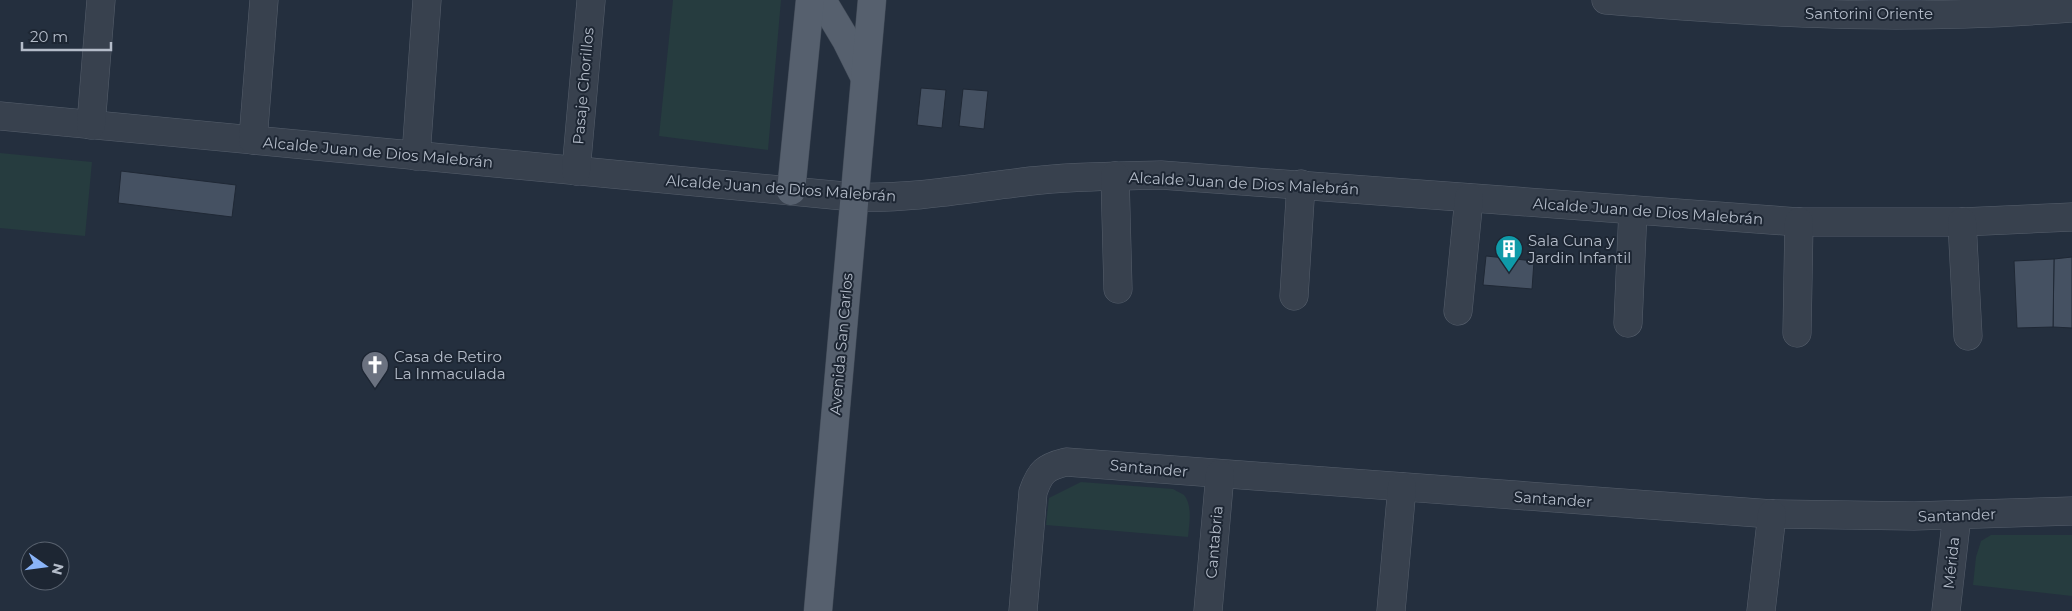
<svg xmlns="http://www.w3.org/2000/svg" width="2072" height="611" viewBox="0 0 2072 611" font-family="Montserrat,sans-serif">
	<rect width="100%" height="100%" fill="#242f3e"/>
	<!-- green -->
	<g fill="#263c3f">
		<path d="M 673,0 L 781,0 L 768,150 L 659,136 Z"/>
		<path d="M 0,153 L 92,162 L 85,236 L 0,228 Z"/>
		<path d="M 1081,482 L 1173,489 C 1176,491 1181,493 1184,495 C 1193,506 1189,525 1188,537 L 1046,525 L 1049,498 Z"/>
		<path d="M 1991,535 L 2072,535 L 2072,596 L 1973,585 L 1976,557 L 1981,541 Z"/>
	</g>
	<!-- building -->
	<g fill="#455162" stroke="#1f2835">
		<path d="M 921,88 L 946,90 L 942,128 L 917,125 Z"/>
		<path d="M 963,89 L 988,91 L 984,129 L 959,126 Z"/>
		<path d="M 121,171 L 236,185 L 232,217 L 118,203 Z"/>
		<path d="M 1486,256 L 1534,261 L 1532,289 L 1483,285 Z"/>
		<path d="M 2072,257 L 2072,328 L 2053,327 L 2054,259 Z"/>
		<path d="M 2054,259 L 2053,327 L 2017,328 L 2014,261 Z"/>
	</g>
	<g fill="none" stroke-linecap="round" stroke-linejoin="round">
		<defs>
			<g id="minor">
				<path d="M 1606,0 C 1671,5 1737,11 1803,13 C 1892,17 1983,15 2072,8"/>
				<path d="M 0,116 L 854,197 C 916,199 970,188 1031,181 C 1074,176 1118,176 1161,175 L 1799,222 L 1962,222 L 2072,217"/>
				<path d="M 91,125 L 101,0"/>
				<path d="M 253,140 L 264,0"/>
				<path d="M 416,156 L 427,0"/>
				<path d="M 576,171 L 591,1"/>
				<path d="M 1115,176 L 1118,289"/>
				<path d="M 1962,222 L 1968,336"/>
				<path d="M 1294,296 L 1301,184"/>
				<path d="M 1458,311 L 1469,198"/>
				<path d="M 1628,323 L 1633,210"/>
				<path d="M 1797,333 L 1799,222"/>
				<path d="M 1023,611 L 1033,492 C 1040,472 1045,467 1066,462 L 1772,514 L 1914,516 L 2072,511"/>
				<path d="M 1208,611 L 1220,474"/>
				<path d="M 1391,611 L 1402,487"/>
				<path d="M 1761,611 L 1772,514"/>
				<path d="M 1946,611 L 1957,515"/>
			</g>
			<g id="major">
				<path d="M 822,0 L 846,40 L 865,78"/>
				<path d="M 791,191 L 810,0"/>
				<path d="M 818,611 L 872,0"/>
			</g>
		</defs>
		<!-- minor casing -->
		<use href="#minor" stroke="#565f6c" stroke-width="29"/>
		<!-- major casing -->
		<use href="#major" stroke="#414a57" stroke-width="29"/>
		<!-- minor -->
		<use href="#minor" stroke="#38414e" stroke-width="28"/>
		<!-- major -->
		<use href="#major" stroke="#56606e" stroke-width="28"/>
	</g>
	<!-- icons -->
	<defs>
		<symbol id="building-pin" viewBox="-11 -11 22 30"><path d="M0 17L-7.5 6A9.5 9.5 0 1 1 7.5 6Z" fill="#0f9aa8" stroke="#1d2633"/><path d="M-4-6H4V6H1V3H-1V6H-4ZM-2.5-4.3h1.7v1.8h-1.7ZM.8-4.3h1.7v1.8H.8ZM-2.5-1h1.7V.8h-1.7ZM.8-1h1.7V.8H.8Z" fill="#fff"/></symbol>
		<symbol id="church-pin" viewBox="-11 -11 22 30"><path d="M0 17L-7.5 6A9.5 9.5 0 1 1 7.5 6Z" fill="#6b7280" stroke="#1d2633"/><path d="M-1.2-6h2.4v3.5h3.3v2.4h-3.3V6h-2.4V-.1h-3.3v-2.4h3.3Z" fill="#fff"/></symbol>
	</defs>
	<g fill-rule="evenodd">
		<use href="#building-pin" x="1493" y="233" width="32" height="43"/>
		<use href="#church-pin" x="359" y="349" width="32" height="43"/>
	</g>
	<g text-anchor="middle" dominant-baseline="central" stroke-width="4" stroke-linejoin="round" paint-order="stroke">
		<!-- street labels -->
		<g font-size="15" fill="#b4bcc9" stroke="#1d2633">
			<text x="1869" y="13">Santorini Oriente</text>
			<text transform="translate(583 86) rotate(-85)">Pasaje Chorillos</text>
			<text transform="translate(378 152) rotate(5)">Alcalde Juan de Dios Malebrán</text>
			<text transform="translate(1244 183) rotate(3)">Alcalde Juan de Dios Malebrán</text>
			<text transform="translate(781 188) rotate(4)">Alcalde Juan de Dios Malebrán</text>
			<text transform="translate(1648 211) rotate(4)">Alcalde Juan de Dios Malebrán</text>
			<text transform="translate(841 344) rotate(-85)">Avenida San Carlos</text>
			<text transform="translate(1149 468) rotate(5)">Santander</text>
			<text transform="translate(1553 499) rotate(4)">Santander</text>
			<text transform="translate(1957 515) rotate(-2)">Santander</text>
			<text transform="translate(1214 542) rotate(-85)">Cantabria</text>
			<text transform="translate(1951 563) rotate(-84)">Mérida</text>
		</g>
		<!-- poi labels -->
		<g font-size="15" fill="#b4bcc9" stroke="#1d2633" text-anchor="start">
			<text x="1528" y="240">Sala Cuna y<tspan x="1528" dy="17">Jardin Infantil</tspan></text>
			<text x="394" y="356">Casa de Retiro<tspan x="394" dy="17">La Inmaculada</tspan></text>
		</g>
	</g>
	<!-- north arrow -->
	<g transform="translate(45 566) rotate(104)"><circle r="24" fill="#1d2633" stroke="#59626f"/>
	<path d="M0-4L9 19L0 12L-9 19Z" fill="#8ab4f8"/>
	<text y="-8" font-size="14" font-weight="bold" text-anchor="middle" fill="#b4bcc9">N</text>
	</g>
	<!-- scale -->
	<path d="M22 42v8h89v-8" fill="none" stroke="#b4bcc9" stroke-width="2.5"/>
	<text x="30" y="42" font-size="15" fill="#b4bcc9" stroke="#1d2633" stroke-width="4" paint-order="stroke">20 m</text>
</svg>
